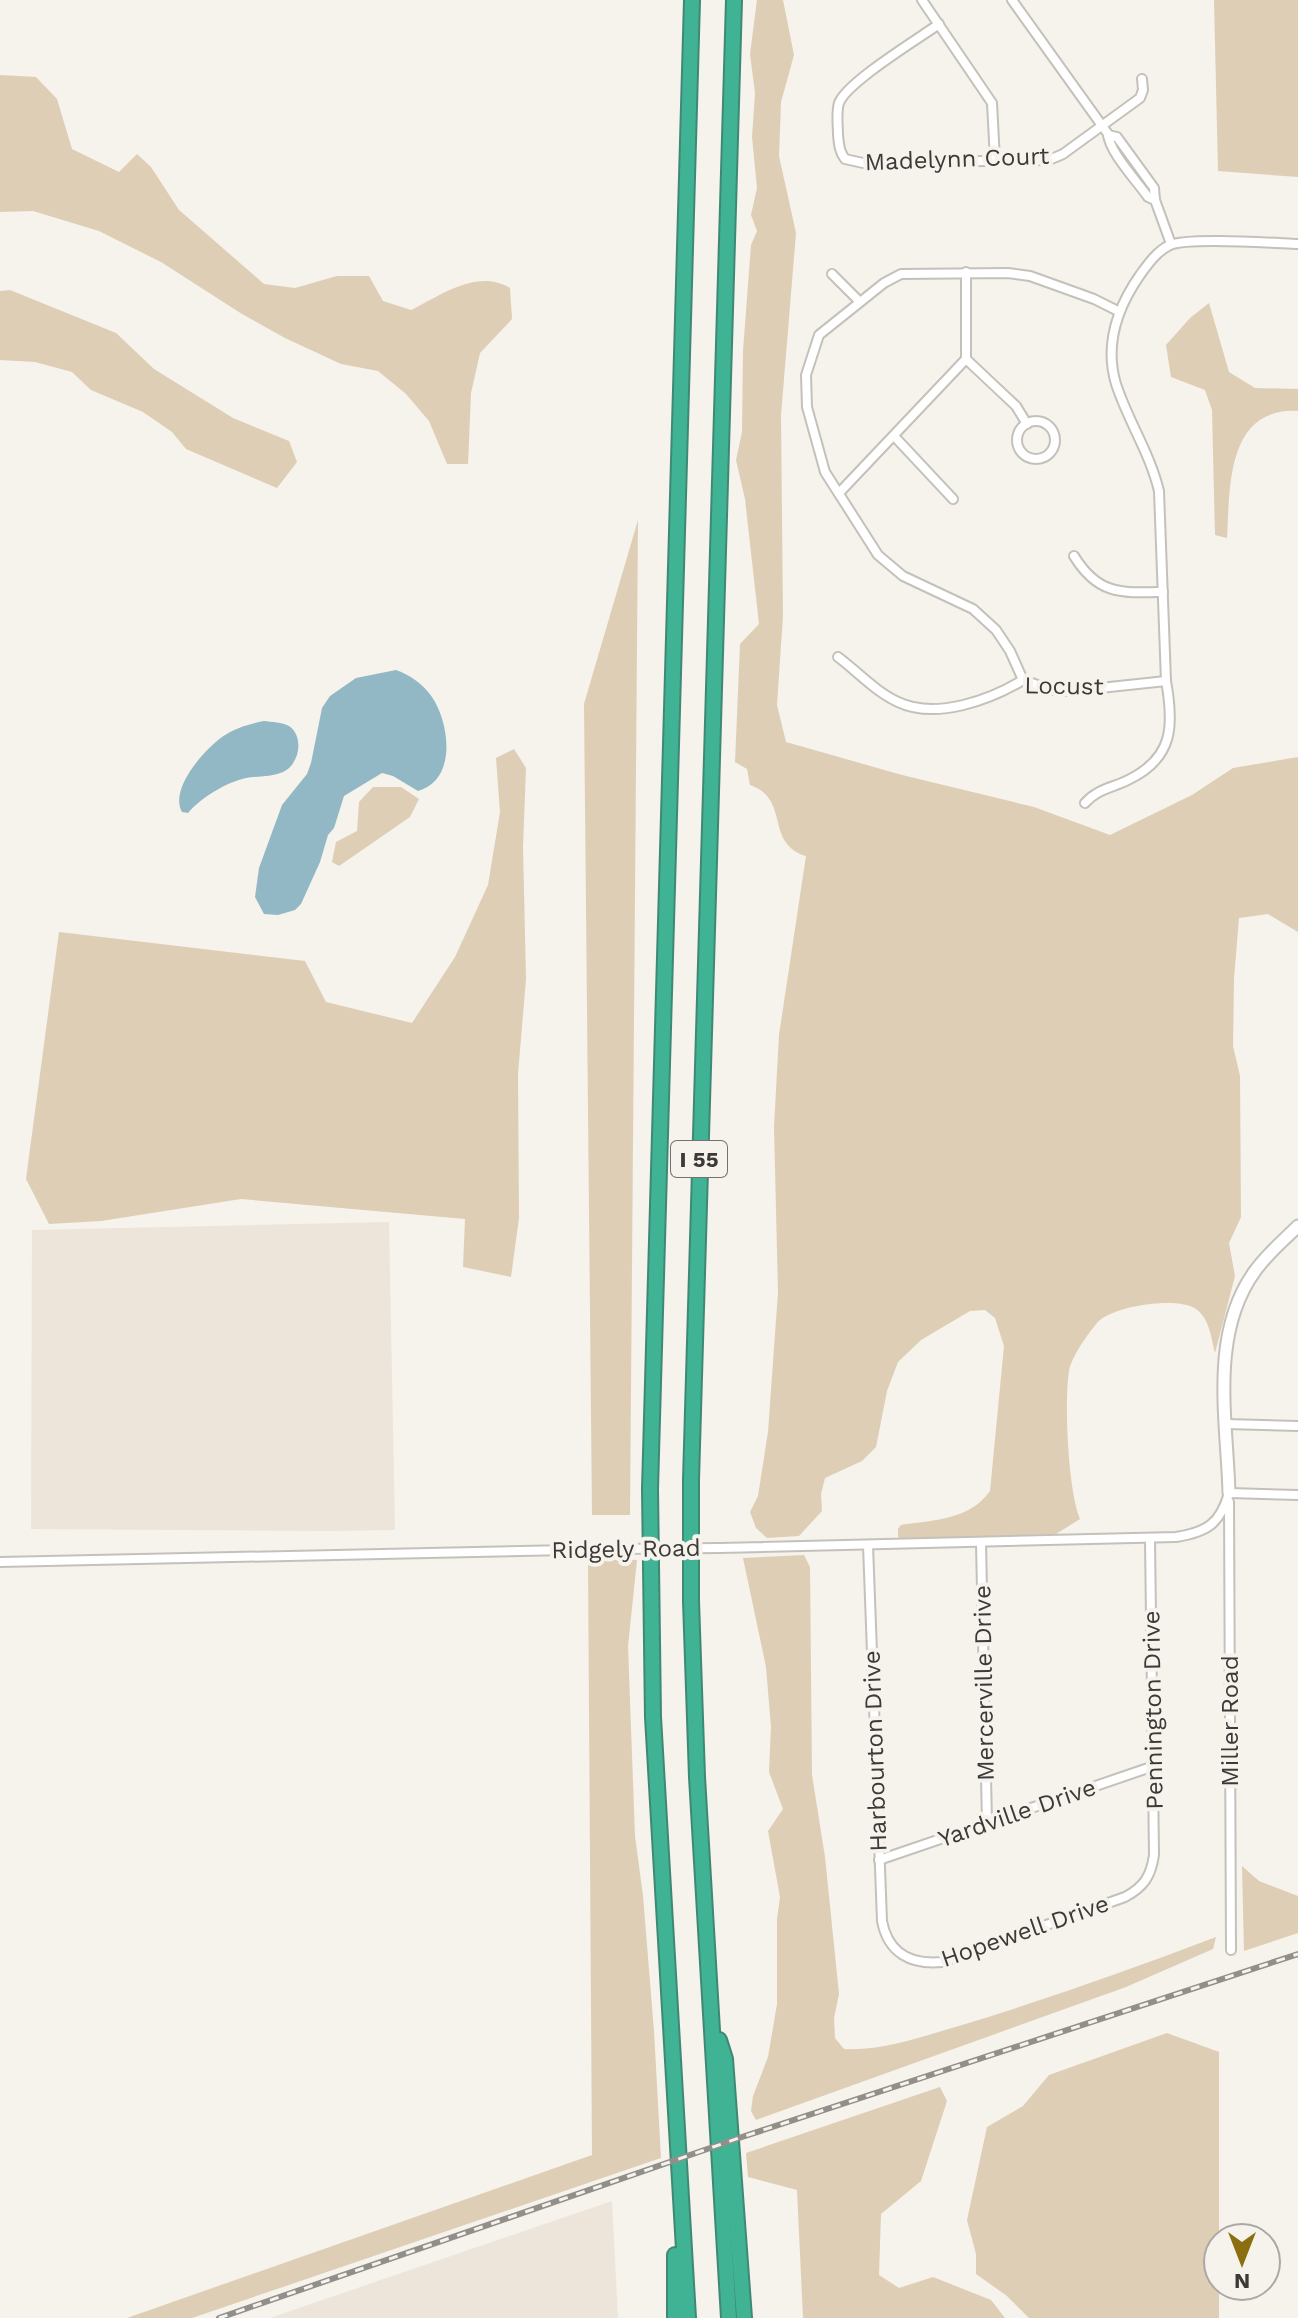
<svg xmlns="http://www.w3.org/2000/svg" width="1298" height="2318" viewBox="0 0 1298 2318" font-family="'Work Sans',sans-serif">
	<rect width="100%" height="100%" fill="#f6f2ec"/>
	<!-- built -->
	<g fill="#ede5d9">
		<path d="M 389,1222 L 395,1530 L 328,1531 L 31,1529 L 32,1230 Z"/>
		<path d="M 612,2201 L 618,2318 L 270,2318 L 334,2296 Z"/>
	</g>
	<!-- green -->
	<g fill="#deceb5">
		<path d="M 757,0 L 783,0 L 794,55 L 781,102 L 779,156 L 796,233 L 781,415 L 783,616 L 777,705 L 786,742 L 902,775 L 1034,807 L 1110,835 L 1192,795 L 1233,768 L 1298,757 L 1298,932 L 1268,914 L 1239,918 L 1234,978 L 1233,1046 L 1240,1076 L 1241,1217 L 1229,1243 L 1235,1276 L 1215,1353 C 1211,1338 1210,1319 1196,1309 C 1178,1296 1111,1306 1097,1323 C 1087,1335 1072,1356 1069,1371 C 1064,1403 1068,1490 1080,1519 L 1056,1534 L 904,1540 L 898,1537 L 898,1529 L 901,1525 C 933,1520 970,1520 990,1491 L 1004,1346 L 995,1318 L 985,1310 L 970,1311 L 921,1340 L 898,1362 L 887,1391 L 876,1447 L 862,1461 L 825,1478 L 821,1494 L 822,1511 L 799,1536 L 767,1538 L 756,1528 L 750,1512 L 758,1496 L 768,1432 L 778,1292 L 774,1127 L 779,1035 L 806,856 C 764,843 791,799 750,785 L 747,769 L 735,762 L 740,644 L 759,624 L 745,499 L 736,460 L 742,432 L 743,351 L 751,245 L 757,231 L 751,215 L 757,188 L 752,137 L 755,93 L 750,54 Z"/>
		<path d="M 1214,0 L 1298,0 L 1298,177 L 1218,171 Z"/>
		<path d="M 0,75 L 36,77 L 57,99 L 72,149 L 119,172 L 137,154 L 151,167 L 179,210 L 264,284 L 295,288 L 337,276 L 369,276 L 383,301 L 411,310 C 441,295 478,268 510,288 L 512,319 L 480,353 L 471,393 L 468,464 L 447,464 L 429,421 L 406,394 L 378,371 L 341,364 L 285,338 L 242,314 L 161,262 L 99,231 L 33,211 L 0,212 Z"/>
		<path d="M 10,290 L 116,333 L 154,369 L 233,418 L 289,441 L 297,462 L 277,488 L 186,449 L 172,432 L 143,412 L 91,390 L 72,372 L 35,362 L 0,360 L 0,291 Z"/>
		<path d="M 1209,303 L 1229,372 L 1255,388 L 1298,389 L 1298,411 C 1226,407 1230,488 1227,538 L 1215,535 L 1212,410 L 1205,390 L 1171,377 L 1166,345 L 1190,318 Z"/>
		<path d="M 638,520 L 630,1515 L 592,1515 L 584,704 Z"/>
		<path d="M 514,749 L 526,768 L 523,847 L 526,979 L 518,1074 L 519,1218 L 511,1277 L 463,1267 L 465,1219 L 241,1199 L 101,1221 L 49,1224 L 26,1179 L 59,932 L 305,961 L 326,1002 L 412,1023 L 455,957 L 488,885 L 500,812 L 496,758 Z"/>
		<path d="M 373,787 L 401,787 L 419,799 L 410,817 L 339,866 L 332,862 L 336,842 L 357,831 L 359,802 Z"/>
		<path d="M 804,1555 L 810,1567 L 812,1775 L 825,1857 L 839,1994 L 834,2018 L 835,2038 L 844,2049 C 885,2051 923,2036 962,2025 C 1048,1999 1132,1969 1216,1937 L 1213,1949 L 1126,1987 L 756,2120 L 751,2111 L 753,2096 L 768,2057 L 777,2004 L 777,1919 L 780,1897 L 768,1831 L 783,1809 L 769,1772 L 771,1727 L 766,1667 L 743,1558 Z"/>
		<path d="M 588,1559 L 637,1560 L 628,1646 L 635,1836 L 643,1896 L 654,2031 L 661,2158 L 192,2318 L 127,2318 L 592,2155 Z"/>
		<path d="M 1242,1866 L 1259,1881 L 1298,1896 L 1298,1933 L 1244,1951 Z"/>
		<path d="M 1167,2033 L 1219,2052 L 1219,2318 L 1029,2318 L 1007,2296 L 976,2274 L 976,2254 L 967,2220 L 987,2127 L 1023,2106 L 1049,2075 Z"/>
		<path d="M 940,2087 L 947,2101 L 921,2181 L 881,2214 L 879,2275 L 899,2288 L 933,2277 L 991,2300 L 1005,2318 L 803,2318 L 797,2190 L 748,2177 L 746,2153 Z"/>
	</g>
	<!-- water -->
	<g fill="#93b8c5">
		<path d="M 396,670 C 410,675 423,684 432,697 C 450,724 457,780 418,791 L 393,776 L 382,773 L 344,796 L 334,828 L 328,835 L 320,862 L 301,904 L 295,910 L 278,915 L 264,914 L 255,897 L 259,868 L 282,805 L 307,774 L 311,763 L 322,708 L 330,696 L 356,678 Z"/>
		<path d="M 264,721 C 272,722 282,722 289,726 C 305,737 299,765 283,772 C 272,777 257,776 246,778 C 225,783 202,797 188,813 L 182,812 C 169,789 204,750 222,737 C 235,728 249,724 264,721 Z"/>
	</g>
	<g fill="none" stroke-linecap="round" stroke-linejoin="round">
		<defs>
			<g id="street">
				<path d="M 922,0 L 992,103 L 995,160"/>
				<path d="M 1012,0 L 1108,134 C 1109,152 1137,181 1148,197 L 1155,200"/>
				<path d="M 939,24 C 918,39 847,82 839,103 C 836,113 838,125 838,135 C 839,144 839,151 845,159 L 863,163 L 1049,160 L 1063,154 L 1140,98 L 1143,90 L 1142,79"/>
				<path d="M 1108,135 L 1117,137 L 1154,188 L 1155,200 L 1171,244"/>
				<path d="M 832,274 L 860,302"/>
				<path d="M 966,359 L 1016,406 L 1027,424"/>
				<circle cx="1036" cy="440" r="19"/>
				<path d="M 894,436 L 953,499"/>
				<path d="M 839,493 L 966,359 L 966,272"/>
				<path d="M 1074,556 C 1098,595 1121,593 1163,592"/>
				<path d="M 838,657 C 858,672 876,692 898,702 C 936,720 990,700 1023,680 L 1052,690 L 1072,691 L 1166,681"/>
				<path d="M 1023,680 L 1010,651 L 996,630 L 973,609 L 903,576 L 878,555 L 825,472 L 807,407 L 806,375 L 819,335 L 884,283 L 901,274 L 1008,273 L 1030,276 L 1094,299 L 1118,311"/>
				<path d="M 1085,803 C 1097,789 1112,788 1128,780 C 1174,758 1174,725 1166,681 L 1159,491 C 1150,453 1128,421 1116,384 C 1104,344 1117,308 1140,275 C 1148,264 1157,251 1170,245 C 1189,237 1273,243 1298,244"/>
				<path d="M 1226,1424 L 1298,1426"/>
				<path d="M 1229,1493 L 1298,1495"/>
				<path d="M 1229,1502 L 1231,1950"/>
				<path d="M 981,1543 L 987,1823"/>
				<path d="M 868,1545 L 882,1921 C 888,1953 911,1965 942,1962 L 1125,1897 C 1144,1887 1151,1876 1154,1855 L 1150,1539"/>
				<path d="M 720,1548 L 1176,1537 C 1207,1532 1220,1524 1229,1493"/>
				<path d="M 0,1562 L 618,1549"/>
				<path d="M 879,1860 L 1154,1766"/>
			</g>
			<path id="secondary" d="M 1229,1493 C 1227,1420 1209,1334 1255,1271 C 1267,1254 1284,1240 1298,1226"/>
			<g id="highway">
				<path d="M 719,2040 L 725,2059 L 744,2318"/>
				<path d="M 675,2318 L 675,2255"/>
				<path d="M 688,2318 L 653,1717 L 650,1489 L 692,0"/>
				<path d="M 729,2318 L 697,1777 L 691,1601 L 691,1480 L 734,0"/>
			</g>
		</defs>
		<!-- street casing -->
		<use href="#street" stroke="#c4c1bb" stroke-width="12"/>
		<!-- secondary casing -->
		<use href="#secondary" stroke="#c4c1bb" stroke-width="15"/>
		<!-- highway casing -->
		<use href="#highway" stroke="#3f8974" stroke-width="18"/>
		<!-- street -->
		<use href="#street" stroke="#fff" stroke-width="8"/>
		<!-- secondary -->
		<use href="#secondary" stroke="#fff" stroke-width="11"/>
		<!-- highway -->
		<use href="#highway" stroke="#41b395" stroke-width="14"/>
		<defs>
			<path id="rail" d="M 219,2318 L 742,2137 L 1298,1954"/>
		</defs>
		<!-- rail casing -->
		<use href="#rail" stroke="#928f8b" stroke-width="6"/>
		<!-- rail -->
		<use href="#rail" stroke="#f6f2ec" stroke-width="3" stroke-dasharray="9" stroke-linecap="butt"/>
		<defs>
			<path id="street-bridge" d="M 618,1549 L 720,1548"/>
		</defs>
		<!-- street-bridge casing -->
		<use href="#street-bridge" stroke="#c4c1bb" stroke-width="12" stroke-linecap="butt"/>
		<!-- street-bridge -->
		<use href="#street-bridge" stroke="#fff" stroke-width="8"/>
	</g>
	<g text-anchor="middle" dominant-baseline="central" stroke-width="8" stroke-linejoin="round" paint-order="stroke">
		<!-- shield labels -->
		<rect fill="#f6f2ec" stroke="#74716e" stroke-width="2" x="671" y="1141" width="56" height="36" rx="6"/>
		<g font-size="22" font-weight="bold" fill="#3c3a38">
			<text x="699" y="1159">I 55</text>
		</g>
		<!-- street labels -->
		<g font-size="24" fill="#3c3a38" stroke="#f6f2ec">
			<text transform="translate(957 159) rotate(-2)">Madelynn Court</text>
			<text transform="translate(1064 686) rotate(1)">Locust</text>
			<text transform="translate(626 1549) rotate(-1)">Ridgely Road</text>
			<text transform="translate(984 1683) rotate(-91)">Mercerville Drive</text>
			<text transform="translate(1153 1710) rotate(-91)">Pennington Drive</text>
			<text transform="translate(1230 1721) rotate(-90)">Miller Road</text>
			<text transform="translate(875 1751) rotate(-92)">Harbourton Drive</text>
			<text transform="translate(1017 1813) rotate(-19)">Yardville Drive</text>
			<text transform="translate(1025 1931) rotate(-19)">Hopewell Drive</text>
		</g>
	</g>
	<!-- north arrow -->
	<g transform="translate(1242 2262) rotate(180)"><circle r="38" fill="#f6f2ec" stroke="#aca8a4" stroke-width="2"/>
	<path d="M0-6L14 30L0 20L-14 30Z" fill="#8b6e0f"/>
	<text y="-12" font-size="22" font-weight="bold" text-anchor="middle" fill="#3c3a38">N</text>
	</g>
</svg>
